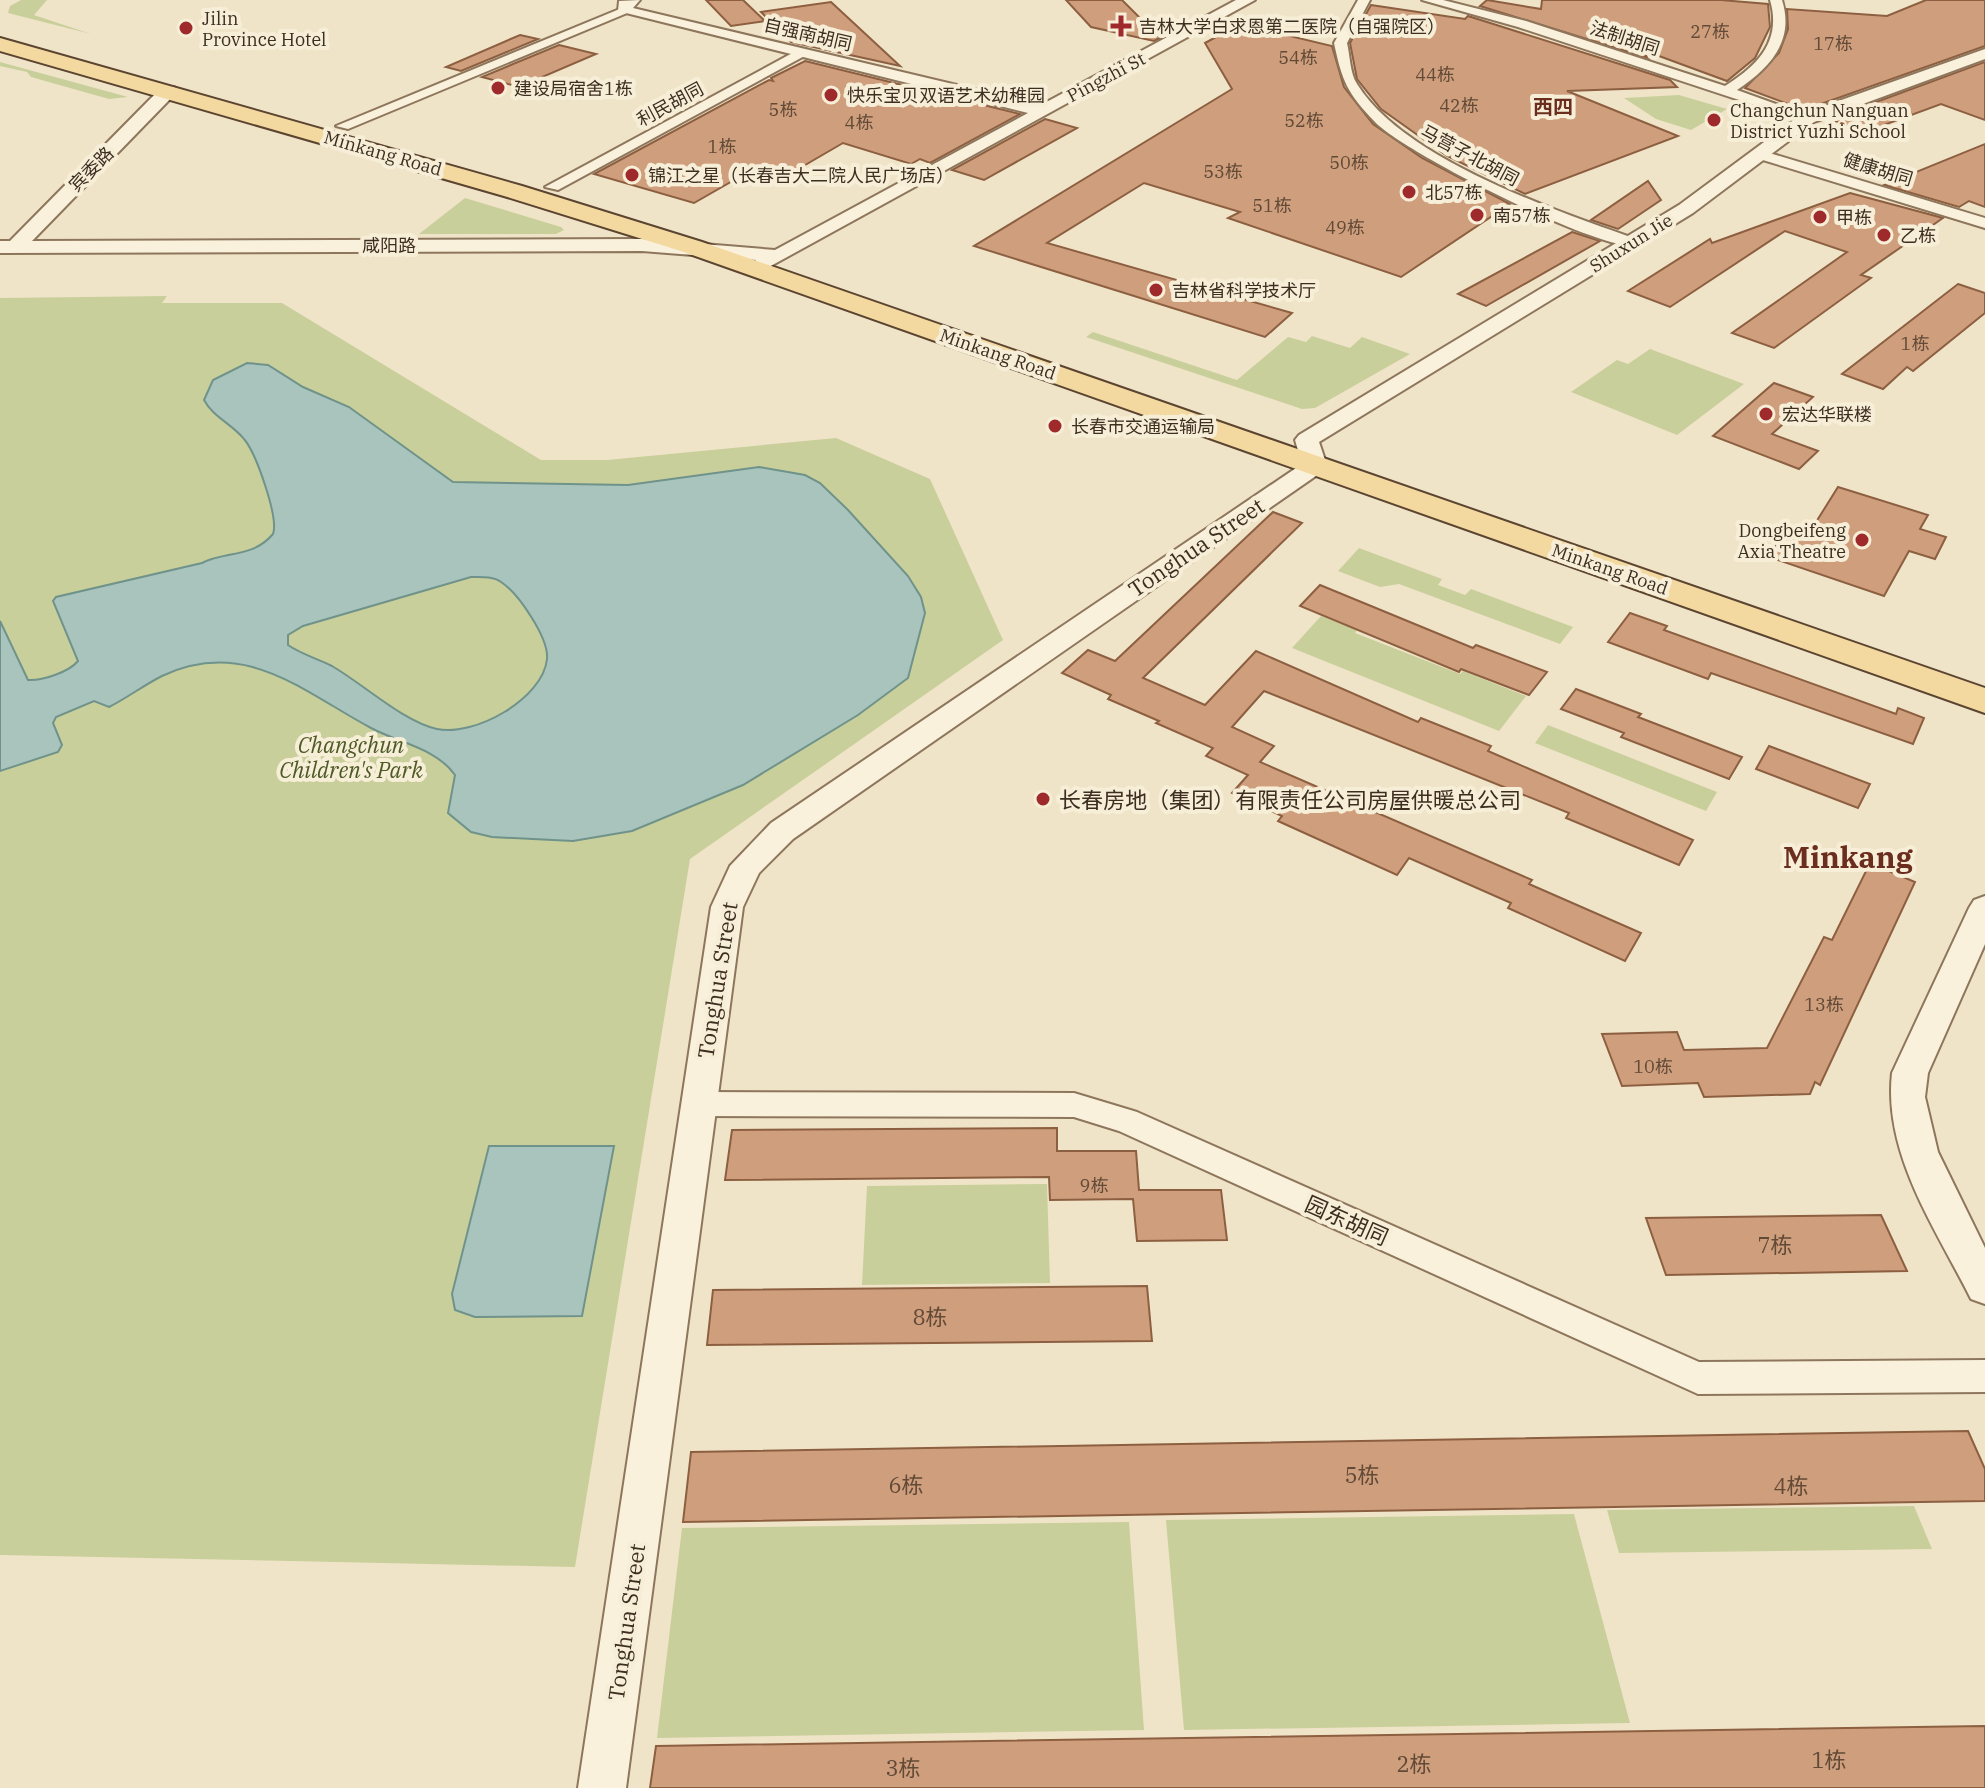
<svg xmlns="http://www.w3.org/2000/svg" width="1985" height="1788" viewBox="0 0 1985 1788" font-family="'IBM Plex Serif','Noto Sans SC',serif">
	<rect width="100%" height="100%" fill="#f0e4c8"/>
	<!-- green -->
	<g fill="#c9cf9b">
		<path d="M 21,0 L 47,0 L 34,15 L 91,34 L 8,13 L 10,6 Z"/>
		<path d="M 0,62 L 128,97 L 109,99 L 31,77 L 27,72 L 0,66 Z"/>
		<path d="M 1679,95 L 1727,109 L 1691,130 L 1656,119 L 1624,98 Z"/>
		<path d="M 465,198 L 561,227 L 564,230 L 556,234 L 419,234 Z"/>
		<path d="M 167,296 L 162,303 L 282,303 L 541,460 L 607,460 L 836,438 L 930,479 L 1003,640 L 690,859 L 575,1567 L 0,1555 L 0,298 Z"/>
		<path d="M 1093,332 L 1237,380 L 1288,337 L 1306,342 L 1312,336 L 1350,348 L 1362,337 L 1410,354 L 1315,408 L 1302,409 L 1086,337 Z"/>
		<path d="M 1650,349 L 1744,384 L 1677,435 L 1571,392 L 1617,360 L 1628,364 Z"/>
		<path d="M 1359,548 L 1442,579 L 1438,585 L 1465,595 L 1471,589 L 1573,627 L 1560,644 L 1399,584 L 1380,587 L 1338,571 Z"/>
		<path d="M 1321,616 L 1357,630 L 1355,633 L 1460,674 L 1463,671 L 1526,696 L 1499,731 L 1292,648 Z"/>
		<path d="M 1548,725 L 1717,792 L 1706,811 L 1535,743 Z"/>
		<path d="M 1047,1184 L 1050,1283 L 862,1285 L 867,1186 Z"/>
		<path d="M 1914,1506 L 1932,1549 L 1619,1553 L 1607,1510 Z"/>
		<path d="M 1574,1514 L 1630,1723 L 1184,1730 L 1166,1520 Z"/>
		<path d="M 1129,1522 L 1144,1730 L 657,1738 L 682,1528 Z"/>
	</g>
	<!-- water -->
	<g fill="#a9c4bc" stroke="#6f938a" stroke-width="2" fill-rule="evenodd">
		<path d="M 247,363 L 268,365 L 303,387 L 349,407 L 453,482 L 628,485 L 759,467 L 805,475 L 820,483 L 848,510 L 908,576 L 921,597 L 925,613 L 908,678 L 858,715 L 743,785 L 632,831 L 573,841 L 492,837 L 471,832 L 448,813 L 455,775 C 436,748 399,743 371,728 C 302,691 245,637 162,676 C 144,685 127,698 109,707 L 94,701 L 56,717 L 53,723 L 62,745 L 58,752 L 0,771 L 0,621 L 28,680 C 42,681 69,672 78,661 L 53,601 L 56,597 L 202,563 C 225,551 253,558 273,534 C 279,518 256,453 244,439 C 232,424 213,417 204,400 L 213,380 ZM 471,577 C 481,577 493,576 501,582 C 518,593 549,638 547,659 C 543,699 474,737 437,729 C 404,722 363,684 332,666 C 318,659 301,654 288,645 L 288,635 L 303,626 Z"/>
		<path d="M 489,1146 L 614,1146 L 582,1316 L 475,1317 L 455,1310 L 452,1294 Z"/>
	</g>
	<!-- building -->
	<g fill="#cf9f7d" stroke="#8d5f41" stroke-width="2">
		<path d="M 706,0 L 743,0 L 765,21 L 731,26 Z"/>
		<path d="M 1066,0 L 1122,0 L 1160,38 L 1154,41 L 1091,27 Z"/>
		<path d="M 1487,0 L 1541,9 L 1542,0 L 1721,0 L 1768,4 L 1770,27 L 1755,58 L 1727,81 L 1640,49 L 1648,58 L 1480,6 Z"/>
		<path d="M 1926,0 L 1985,0 L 1985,46 L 1804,110 L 1745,88 L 1779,53 L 1788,29 L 1787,9 L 1887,16 Z"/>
		<path d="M 831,2 L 900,66 L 791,42 L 761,12 Z"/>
		<path d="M 1371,5 L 1465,19 L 1468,16 L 1670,80 L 1677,87 L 1567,91 L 1678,136 L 1525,194 L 1447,156 L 1381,109 L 1357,79 L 1350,43 Z"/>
		<path d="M 1240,24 L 1332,46 L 1344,87 L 1373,124 L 1422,158 L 1510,204 L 1401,277 L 1228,218 L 1240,212 L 1144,183 L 1047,243 L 1292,313 L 1265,337 L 974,246 L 1232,89 L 1205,43 Z"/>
		<path d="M 520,35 L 538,39 L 461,71 L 446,67 Z"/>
		<path d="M 559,45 L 596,54 L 519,87 L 482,77 Z"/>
		<path d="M 805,61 L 1020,114 L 930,163 L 920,159 L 911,164 L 843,143 L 788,175 L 757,167 L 694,203 L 594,174 L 769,80 L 773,81 L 771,78 Z"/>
		<path d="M 1985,62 L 1985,120 L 1941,104 L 1865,132 L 1830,119 Z"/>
		<path d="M 1045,119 L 1077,128 L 984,180 L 952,170 Z"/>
		<path d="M 1985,144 L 1985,207 L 1969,201 L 1959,207 L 1884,185 Z"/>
		<path d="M 1648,181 L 1661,200 L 1618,229 L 1591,220 Z"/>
		<path d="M 1850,193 L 1943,218 L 1861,275 L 1871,278 L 1774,348 L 1732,333 L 1847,252 L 1785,231 L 1670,307 L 1628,291 L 1710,239 L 1712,243 Z"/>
		<path d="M 1572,232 L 1600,241 L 1486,306 L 1458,294 Z"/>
		<path d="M 1958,284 L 1985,293 L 1985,313 L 1913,371 L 1907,367 L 1883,389 L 1842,374 Z"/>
		<path d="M 1774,383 L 1813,397 L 1772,434 L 1818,451 L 1799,469 L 1713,436 Z"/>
		<path d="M 1838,487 L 1928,515 L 1920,529 L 1946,537 L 1935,559 L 1909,551 L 1884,596 L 1769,557 L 1785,531 L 1806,538 Z"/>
		<path d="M 1273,512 L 1302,523 L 1143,678 L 1205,705 L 1256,651 L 1418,722 L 1421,718 L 1491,746 L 1488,751 L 1693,840 L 1679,865 L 1566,818 L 1569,813 L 1264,691 L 1232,727 L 1274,746 L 1260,762 L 1532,880 L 1529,884 L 1641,933 L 1625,961 L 1508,908 L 1511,903 L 1409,858 L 1397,875 L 1278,821 L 1282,816 L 1232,793 L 1248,775 L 1206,756 L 1213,748 L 1156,723 L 1159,721 L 1108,699 L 1111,695 L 1062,673 L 1088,650 L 1115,661 Z"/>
		<path d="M 1320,585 L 1473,648 L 1476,645 L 1547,672 L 1529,695 L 1461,669 L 1459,672 L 1300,606 Z"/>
		<path d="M 1630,613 L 1667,626 L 1664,630 L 1896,714 L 1898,708 L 1924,718 L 1913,744 L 1711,673 L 1708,679 L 1608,642 Z"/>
		<path d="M 1576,689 L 1641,714 L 1638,717 L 1742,757 L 1729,779 L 1621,737 L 1624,733 L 1561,709 Z"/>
		<path d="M 1769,746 L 1870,784 L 1858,808 L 1756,769 Z"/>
		<path d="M 1870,863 L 1915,882 L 1820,1085 L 1815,1082 L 1810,1094 L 1704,1097 L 1698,1083 L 1622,1086 L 1602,1034 L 1677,1032 L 1684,1050 L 1767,1048 L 1824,937 L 1832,940 Z"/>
		<path d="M 1057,1128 L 1057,1151 L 1136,1151 L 1139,1190 L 1221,1190 L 1227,1240 L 1137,1241 L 1133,1199 L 1050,1200 L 1049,1177 L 725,1180 L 732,1130 Z"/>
		<path d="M 1881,1215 L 1907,1271 L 1666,1275 L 1646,1218 Z"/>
		<path d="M 1147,1286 L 1152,1341 L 707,1345 L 713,1290 Z"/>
		<path d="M 1968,1431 L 1985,1469 L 1985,1501 L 683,1522 L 691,1452 Z"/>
		<path d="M 1985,1726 L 1985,1788 L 650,1788 L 656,1746 Z"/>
	</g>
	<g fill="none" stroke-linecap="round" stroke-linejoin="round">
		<defs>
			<g id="minor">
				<path d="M 1358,0 L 1370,0 L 1347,43 C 1350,55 1350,74 1357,84 C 1404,160 1557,211 1639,240 L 1639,246 C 1604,254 1403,152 1375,122 C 1347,93 1342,81 1334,43 Z"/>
				<path d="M 1422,0 L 1443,0 L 1526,21 L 1725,86 C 1758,65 1782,41 1770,0 L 1782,0 C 1795,41 1770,68 1737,90 L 1815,118 L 1803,121 L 1518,27 Z"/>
				<path d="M 622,8 L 632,11 L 348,129 L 336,126 Z"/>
				<path d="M 798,50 L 810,53 L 558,190 L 545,187 Z"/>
				<path d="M 1753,151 L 1763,151 L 1985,218 L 1985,228 L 1753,157 Z"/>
				<path d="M 699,1092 L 1074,1093 L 1137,1112 L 1699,1362 L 1985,1360 L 1985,1392 L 1698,1394 L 1119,1131 L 1074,1117 L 699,1116 L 689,1112 L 684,1104 L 689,1096 Z"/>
			</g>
			<g id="tertiary">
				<path d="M 640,0 L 633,8 L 1041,105 L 1236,0 L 1255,0 L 758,273 L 748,267 L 756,260 L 642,251 L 0,253 L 0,241 L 10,241 L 162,87 L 174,87 L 174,95 L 32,241 L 642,239 L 775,250 L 1028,113 L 618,11 L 619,1 Z"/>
				<path d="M 1985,49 L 1985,59 L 1814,122 L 1693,213 L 1319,442 L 1327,466 L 1323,471 L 793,839 L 759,873 L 743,907 L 626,1788 L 578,1788 L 711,907 L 730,866 L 771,823 L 1302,464 L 1295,440 L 1299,435 L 1679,205 L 1802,114 Z"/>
				<path d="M 1985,896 L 1985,944 L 1928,1073 L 1925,1097 L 1938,1152 L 1985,1248 L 1985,1304 L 1971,1299 C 1936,1229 1883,1154 1892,1073 L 1969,908 L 1974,900 Z"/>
			</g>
			<path id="primary" d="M 0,38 L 522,186 L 702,242 L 1985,688 L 1985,713 L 684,252 L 504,196 L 0,51 Z"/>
		</defs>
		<!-- minor casing -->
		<use href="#minor" stroke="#8d765c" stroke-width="4"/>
		<!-- tertiary casing -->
		<use href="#tertiary" stroke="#8d765c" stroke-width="4"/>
		<!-- primary casing -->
		<use href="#primary" stroke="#5b4430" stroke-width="4"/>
		<!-- minor -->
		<use href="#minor" fill="#faf1dc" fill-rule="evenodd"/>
		<!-- tertiary -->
		<use href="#tertiary" fill="#faf1dc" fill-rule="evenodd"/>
		<!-- primary -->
		<use href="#primary" fill="#f3d9a0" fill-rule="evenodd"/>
	</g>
	<!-- markers -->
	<g fill="#9e2a2b" stroke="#f7eed8" stroke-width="3">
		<path d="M1117 14h8v8h8v8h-8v8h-8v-8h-8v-8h8z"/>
		<circle cx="186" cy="28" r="8"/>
		<circle cx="498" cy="88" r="8"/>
		<circle cx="831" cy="95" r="8"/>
		<circle cx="1714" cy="120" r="8"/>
		<circle cx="632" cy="175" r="8"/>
		<circle cx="1409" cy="192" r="8"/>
		<circle cx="1477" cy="215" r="8"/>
		<circle cx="1820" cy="217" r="8"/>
		<circle cx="1884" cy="235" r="8"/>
		<circle cx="1156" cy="290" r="8"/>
		<circle cx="1766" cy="414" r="8"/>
		<circle cx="1055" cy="426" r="8"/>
		<circle cx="1862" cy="540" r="8"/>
		<circle cx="1043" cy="799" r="8"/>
	</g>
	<g text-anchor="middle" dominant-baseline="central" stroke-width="8" stroke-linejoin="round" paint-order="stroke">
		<!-- far-poi labels -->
		<g font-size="18" fill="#3d2e20" stroke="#f7eed8" text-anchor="start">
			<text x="202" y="18">Jilin<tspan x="202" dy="21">Province Hotel</tspan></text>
			<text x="1139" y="26">吉林大学白求恩第二医院（自强院区）</text>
			<text x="514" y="88">建设局宿舍1栋</text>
			<text x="847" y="95">快乐宝贝双语艺术幼稚园</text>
			<text x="1730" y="110">Changchun Nanguan<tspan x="1730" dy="21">District Yuzhi School</tspan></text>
			<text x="648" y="175">锦江之星（长春吉大二院人民广场店）</text>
			<text x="1425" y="192">北57栋</text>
			<text x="1493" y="215">南57栋</text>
			<text x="1836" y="217">甲栋</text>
			<text x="1900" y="235">乙栋</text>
			<text x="1172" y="290">吉林省科学技术厅</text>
			<text x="1782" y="414">宏达华联楼</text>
			<text x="1071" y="426">长春市交通运输局</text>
			<text x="1846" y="530" text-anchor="end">Dongbeifeng<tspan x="1846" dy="21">Axia Theatre</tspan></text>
		</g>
		<!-- number labels -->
		<g font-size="18" fill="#624a37">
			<text x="1710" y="31">27栋</text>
			<text x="1833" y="43">17栋</text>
			<text x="1298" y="57">54栋</text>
			<text x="1435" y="74">44栋</text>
			<text x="1459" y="105">42栋</text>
			<text x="783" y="109">5栋</text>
			<text x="1304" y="120">52栋</text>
			<text x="859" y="122">4栋</text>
			<text x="722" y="146">1栋</text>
			<text x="1349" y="162">50栋</text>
			<text x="1223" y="171">53栋</text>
			<text x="1272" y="205">51栋</text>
			<text x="1345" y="227">49栋</text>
			<text x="1915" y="343">1栋</text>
			<text x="1824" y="1004">13栋</text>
			<text x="1653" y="1066">10栋</text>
			<text x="1094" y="1185">9栋</text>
		</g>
		<!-- far-street labels -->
		<g font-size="18" fill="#3d2e20" stroke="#f7eed8">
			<text transform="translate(808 34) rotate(13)">自强南胡同</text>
			<text transform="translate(1625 38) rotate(18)">法制胡同</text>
			<text transform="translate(1106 77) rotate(-28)">Pingzhi St</text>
			<text transform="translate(670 104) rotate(-28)">利民胡同</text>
			<text transform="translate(383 153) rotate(16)">Minkang Road</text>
			<text transform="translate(1470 155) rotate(28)">马营子北胡同</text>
			<text transform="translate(91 169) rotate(-45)">宾委路</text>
			<text transform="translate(1878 169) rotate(17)">健康胡同</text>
			<text transform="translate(1631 243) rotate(-32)">Shuxun Jie</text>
			<text x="389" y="245">咸阳路</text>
			<text transform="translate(998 354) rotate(19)">Minkang Road</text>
			<text transform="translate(1610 569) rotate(19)">Minkang Road</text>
		</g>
		<!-- far-neighbourhood labels -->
		<g font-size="20" font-weight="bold" fill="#6b2e1e" stroke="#f7eed8">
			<text x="1553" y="106">西四</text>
		</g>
		<!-- street labels -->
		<g font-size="22" fill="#3d2e20" stroke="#f7eed8">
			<text transform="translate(1196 547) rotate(-34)">Tonghua Street</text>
			<text transform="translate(717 980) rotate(-81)">Tonghua Street</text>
			<text transform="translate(1347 1220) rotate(24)">园东胡同</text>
			<text transform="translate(626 1622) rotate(-82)">Tonghua Street</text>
		</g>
		<!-- park labels -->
		<g font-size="22" font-style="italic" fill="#4d5a26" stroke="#f7eed8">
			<text x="351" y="744">Changchun<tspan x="351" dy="25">Children's Park</tspan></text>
		</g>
		<!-- poi labels -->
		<g font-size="22" fill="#3d2e20" stroke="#f7eed8" text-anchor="start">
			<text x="1059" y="799">长春房地（集团）有限责任公司房屋供暖总公司</text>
		</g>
		<!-- near-number labels -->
		<g font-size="22" fill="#624a37">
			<text x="1775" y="1244">7栋</text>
			<text x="930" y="1316">8栋</text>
			<text x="1362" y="1474">5栋</text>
			<text x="906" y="1484">6栋</text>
			<text x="1791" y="1485">4栋</text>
			<text x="1829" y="1759">1栋</text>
			<text x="1414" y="1763">2栋</text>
			<text x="903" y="1767">3栋</text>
		</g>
		<!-- district labels -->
		<g font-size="30" font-weight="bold" fill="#6b2e1e" stroke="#f7eed8">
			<text x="1848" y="856">Minkang</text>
		</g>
	</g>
</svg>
